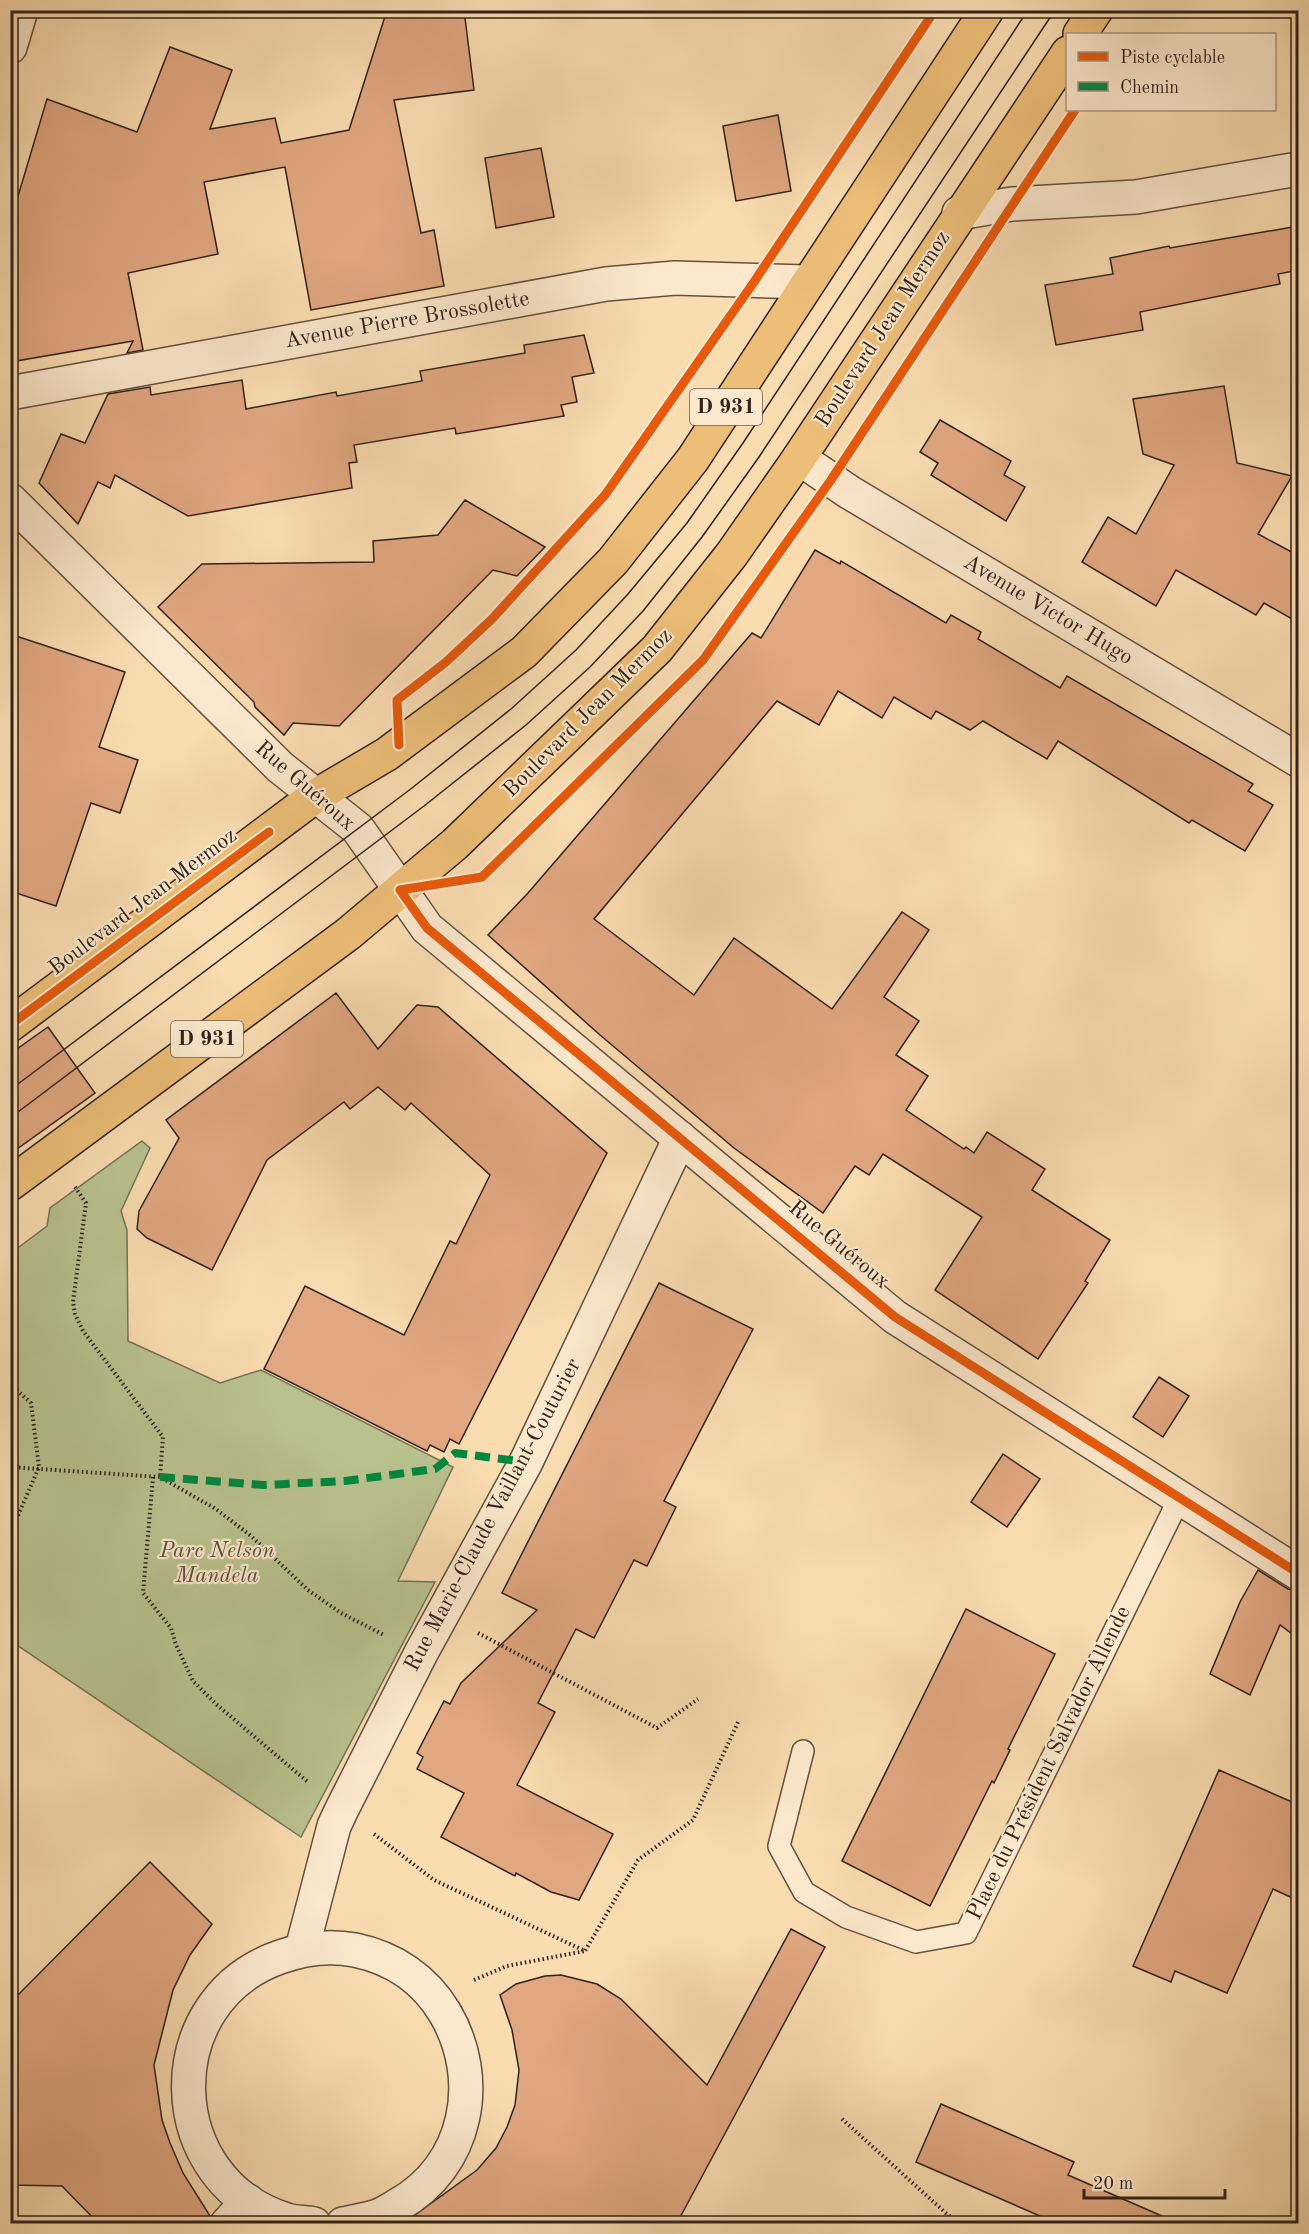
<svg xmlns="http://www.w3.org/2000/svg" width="1309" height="2234" viewBox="0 0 1309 2234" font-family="'Old Standard TT',serif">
	<rect width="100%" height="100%" fill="#fadcb1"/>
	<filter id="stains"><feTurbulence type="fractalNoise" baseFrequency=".00333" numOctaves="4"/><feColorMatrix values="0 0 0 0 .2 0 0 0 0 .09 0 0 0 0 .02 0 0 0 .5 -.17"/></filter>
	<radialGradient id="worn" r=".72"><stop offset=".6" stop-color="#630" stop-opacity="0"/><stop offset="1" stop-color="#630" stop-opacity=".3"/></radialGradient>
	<!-- green -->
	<path fill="#b9c28f" stroke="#757254" stroke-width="1.5" d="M 142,1141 L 150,1148 L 121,1211 L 127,1230 L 128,1341 L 220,1383 L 261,1370 L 453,1467 L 398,1581 L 435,1582 L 301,1837 L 11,1641 L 11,1253 L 47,1226 L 50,1208 Z"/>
	<!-- building -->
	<g fill="#e0a781" stroke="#31211a" stroke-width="1.5">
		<path d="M 387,10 L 464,10 L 474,90 L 394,100 L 421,233 L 434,230 L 444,286 L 311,310 L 285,167 L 204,182 L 218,254 L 128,273 L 143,350 L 127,353 L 133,341 L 10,362 L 10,223 L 47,99 L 137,132 L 170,47 L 232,70 L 210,129 L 275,118 L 281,143 L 349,130 Z"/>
		<path d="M 778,115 L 791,191 L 736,201 L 723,126 Z"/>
		<path d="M 541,148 L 554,217 L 496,228 L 485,158 Z"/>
		<path d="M 1299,226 L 1299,270 L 1278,274 L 1280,284 L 1140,312 L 1143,330 L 1056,345 L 1045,285 L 1113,274 L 1110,258 L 1169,246 L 1170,248 Z"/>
		<path d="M 584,335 L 594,373 L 572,377 L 577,402 L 561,405 L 564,416 L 456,434 L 455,428 L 354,445 L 357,462 L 349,463 L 352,488 L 188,516 L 115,475 L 110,488 L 98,482 L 78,524 L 39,483 L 61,434 L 85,443 L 108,394 L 150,387 L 151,395 L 242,380 L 246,409 L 336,392 L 337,396 L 422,381 L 420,371 L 525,353 L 524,345 Z"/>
		<path d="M 1224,386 L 1237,463 L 1292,476 L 1258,534 L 1299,556 L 1299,623 L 1264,603 L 1256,615 L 1176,570 L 1156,606 L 1082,562 L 1108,517 L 1136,534 L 1174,465 L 1143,454 L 1133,399 Z"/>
		<path d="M 940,420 L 1011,461 L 1004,475 L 1025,487 L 1006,521 L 931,475 L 938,463 L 920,452 Z"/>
		<path d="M 465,500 L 545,547 L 517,576 L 493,570 L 339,726 L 293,723 L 284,735 L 255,707 L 254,702 L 158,607 L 202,564 L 374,562 L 373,541 L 438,535 Z"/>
		<path d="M 815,550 L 840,564 L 841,561 L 946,623 L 951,615 L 981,632 L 978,639 L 1060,688 L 1067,676 L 1253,784 L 1248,791 L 1273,805 L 1245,851 L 1192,820 L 1189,823 L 1058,741 L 1047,759 L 983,721 L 970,730 L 936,711 L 931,719 L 894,697 L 882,718 L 838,691 L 819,725 L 777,701 L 594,919 L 694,995 L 734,938 L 832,1009 L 902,912 L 929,930 L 884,997 L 919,1021 L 896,1055 L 928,1076 L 906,1110 L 964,1149 L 966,1147 L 974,1153 L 987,1132 L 1045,1169 L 1032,1190 L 1110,1240 L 1085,1281 L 1088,1283 L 1038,1359 L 935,1290 L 982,1217 L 883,1154 L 869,1175 L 855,1166 L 823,1213 L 734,1148 L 600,1035 L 488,935 L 528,893 L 752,633 L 761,638 Z"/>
		<path d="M 10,634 L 125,672 L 99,747 L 138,760 L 120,813 L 91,803 L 56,906 L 10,891 Z"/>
		<path d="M 336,993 L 378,1049 L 417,1005 L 438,1007 L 607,1153 L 459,1444 L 450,1439 L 444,1452 L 430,1445 L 427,1451 L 264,1369 L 305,1286 L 404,1335 L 450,1241 L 456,1244 L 490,1175 L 411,1103 L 405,1110 L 378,1087 L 350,1109 L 344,1102 L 267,1160 L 212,1270 L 147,1238 L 137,1229 L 139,1211 L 179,1138 L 166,1120 Z"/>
		<path d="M 48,1027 L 95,1093 L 10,1154 L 10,1054 Z"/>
		<path d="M 659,1283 L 753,1329 L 664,1501 L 676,1507 L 647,1566 L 634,1560 L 594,1638 L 576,1629 L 538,1703 L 555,1712 L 517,1785 L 613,1834 L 579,1900 L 551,1892 L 516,1873 L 515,1876 L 441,1837 L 464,1793 L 417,1769 L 423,1757 L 417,1753 L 444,1701 L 450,1704 L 461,1683 L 537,1610 L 502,1593 Z"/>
		<path d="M 1159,1377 L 1189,1396 L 1163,1437 L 1133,1417 Z"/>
		<path d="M 1003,1454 L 1040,1479 L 1007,1527 L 971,1502 Z"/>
		<path d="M 1258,1570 L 1288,1589 L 1299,1592 L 1299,1639 L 1280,1625 L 1250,1695 L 1210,1674 L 1240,1602 Z"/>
		<path d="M 966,1609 L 1055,1654 L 1008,1749 L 1010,1750 L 994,1783 L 992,1781 L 930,1906 L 842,1861 Z"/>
		<path d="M 1219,1770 L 1299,1805 L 1299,1901 L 1273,1889 L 1227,1993 L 1175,1971 L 1171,1982 L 1133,1966 Z"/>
		<path d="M 150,1862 L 212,1924 L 190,1955 L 173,1990 L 154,2065 L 162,2120 L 170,2143 L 183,2173 L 210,2216 L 209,2223 L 98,2223 L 62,2186 L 10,2185 L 10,2003 Z"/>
		<path d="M 791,1929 L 825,1947 L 677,2223 L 404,2223 L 477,2170 L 496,2148 L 507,2127 L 515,2105 L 519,2070 L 512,2030 L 500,1995 L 516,1984 L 545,1976 L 561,1975 L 597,1984 L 621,1999 L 707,2085 Z"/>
		<path d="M 941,2104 L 1074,2162 L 1068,2175 L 1178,2223 L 1056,2223 L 916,2162 Z"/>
	</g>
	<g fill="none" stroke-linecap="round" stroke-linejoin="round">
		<defs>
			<path id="service" d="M 803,1751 L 779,1846 L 804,1892 L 846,1917 L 916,1942 L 966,1933 L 1180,1497"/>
			<g id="minor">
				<path d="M 959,213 L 1012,204 L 1136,197 L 1298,169"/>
				<path d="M 10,393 L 606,284 L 675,278 L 807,282"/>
				<path d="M 799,458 L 849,492 L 1298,760"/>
				<path d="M 10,500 L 280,767 L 358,829 L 427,928 L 895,1317 L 1298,1573"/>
				<path d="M 302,1949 L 334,1826 L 342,1809 L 421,1653 L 526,1462 L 680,1138"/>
				<path d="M 227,2224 L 248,2201"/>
				<path d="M 314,2224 C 306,2222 296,2223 287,2220 C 160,2182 154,2001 280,1957 C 305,1948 329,1945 355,1950 C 393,1958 425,1979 445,2013 C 484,2079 468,2166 398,2205 C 391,2209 383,2215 374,2217 C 364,2220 353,2222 343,2224"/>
			</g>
			<path id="tertiary" d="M 10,47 L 21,10"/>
			<g id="primary">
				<path d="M 1080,34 L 1096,10"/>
				<path d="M 10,1025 L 314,797 L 387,754 L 524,652 L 613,561 L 693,459 L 987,10"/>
				<path d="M 10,1184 L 348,934 L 455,844 L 657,649 L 732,554 L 799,458 L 1068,53"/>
			</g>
		</defs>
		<!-- service casing -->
		<use href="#service" stroke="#635040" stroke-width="24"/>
		<!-- minor casing -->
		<use href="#minor" stroke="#635040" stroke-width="36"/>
		<!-- tertiary casing -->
		<use href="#tertiary" stroke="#635040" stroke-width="36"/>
		<!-- primary casing -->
		<use href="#primary" stroke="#31211a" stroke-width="36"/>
		<!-- path -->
		<g stroke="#31211a" stroke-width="4" stroke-dasharray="1.5 3" stroke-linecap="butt">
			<path d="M 75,1187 L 86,1203 L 73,1302 L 75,1314 L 83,1331 L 163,1437 L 160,1477"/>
			<path d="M 10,1384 L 31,1403 L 39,1467 L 10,1534"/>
			<path d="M 10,1467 L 160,1477 L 216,1509 L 251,1536 L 308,1590 L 341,1613 L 384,1635"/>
			<path d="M 153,1477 L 143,1593 L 171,1628 L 176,1645 L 193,1681 L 216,1704 L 309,1783"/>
			<path d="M 478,1633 L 657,1728 L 698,1699"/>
			<path d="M 374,1834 L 434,1880 L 585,1951 L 638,1860 L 693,1820 L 739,1720"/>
			<path d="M 474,1980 L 507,1966 L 585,1951"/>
			<path d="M 842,2119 L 948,2215 L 963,2224"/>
			<path d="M 945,2224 L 948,2215"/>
		</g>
		<!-- service -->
		<use href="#service" stroke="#fce8cc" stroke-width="21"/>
		<!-- minor -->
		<use href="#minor" stroke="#fce8cc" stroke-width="33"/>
		<!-- tertiary -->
		<use href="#tertiary" stroke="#fce8cc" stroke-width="33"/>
		<!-- primary -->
		<use href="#primary" stroke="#edbe78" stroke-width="33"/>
		<!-- tram -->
		<g stroke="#31211a" stroke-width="1.5">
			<path d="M 10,1090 L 412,788 L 511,709 L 576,650 L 628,594 L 687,523 L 743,443 L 1028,10"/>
			<path d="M 10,1118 L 424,806 L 526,725 L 590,667 L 643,611 L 702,537 L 759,457 L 1055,10"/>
		</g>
		<!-- quiet -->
		<path stroke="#00873e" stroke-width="8" stroke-dasharray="15 8" stroke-linecap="butt" d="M 160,1477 L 264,1485 L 345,1481 L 435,1469 L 455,1453 L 526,1462"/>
		<defs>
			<g id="cycleway">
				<path d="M 1075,110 L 831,480 L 703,660 L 482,877 L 400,890 L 427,928 L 895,1317 L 1298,1573"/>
				<path d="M 399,745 L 397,700 L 446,662 L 492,619 L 605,495 L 754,282 L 935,10"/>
				<path d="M 10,1025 L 269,832"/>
			</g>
		</defs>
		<!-- cycleway casing -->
		<use href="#cycleway" stroke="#fce8cc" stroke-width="13"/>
		<!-- cycleway -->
		<use href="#cycleway" stroke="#e8590c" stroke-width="9"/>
	</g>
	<g text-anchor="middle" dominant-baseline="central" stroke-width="4.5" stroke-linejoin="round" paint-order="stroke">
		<!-- shield labels -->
		<g fill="#fce8cc" stroke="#6e5d4f" stroke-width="1.5">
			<rect x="690" y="389" width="72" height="36" rx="4.5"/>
			<rect x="171" y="1021" width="72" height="36" rx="4.5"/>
		</g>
		<g font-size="21" font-weight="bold" fill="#31211a">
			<text x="726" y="407">D 931</text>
			<text x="207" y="1039">D 931</text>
		</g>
		<!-- street labels -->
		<g font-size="22" fill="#31211a" stroke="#fce8cc">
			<text transform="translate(407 320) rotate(-10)">Avenue Pierre Brossolette</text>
			<text transform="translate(883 329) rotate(-57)">Boulevard Jean Mermoz</text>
			<text transform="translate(1048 610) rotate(31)">Avenue Victor Hugo</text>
			<text transform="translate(588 713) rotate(-45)">Boulevard Jean Mermoz</text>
			<text transform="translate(305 786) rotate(41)">Rue Guéroux</text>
			<text transform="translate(143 902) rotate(-37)">Boulevard Jean Mermoz</text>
			<text transform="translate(839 1245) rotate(40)">Rue Guéroux</text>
			<text transform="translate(493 1515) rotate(-62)">Rue Marie-Claude Vaillant-Couturier</text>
			<text transform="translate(1049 1763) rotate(-64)">Place du Président Salvador Allende</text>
		</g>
		<!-- park labels -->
		<g font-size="22" font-style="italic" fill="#5a513d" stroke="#fce8cc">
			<text x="217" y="1551">Parc Nelson<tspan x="217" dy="25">Mandela</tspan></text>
		</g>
	</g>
	<!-- margin -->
	<rect width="1309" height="2234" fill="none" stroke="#fadcb1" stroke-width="36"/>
	<rect x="12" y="12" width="1285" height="2210" fill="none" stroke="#31211a" stroke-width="3"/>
	<rect x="18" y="18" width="1273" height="2198" fill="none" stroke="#31211a" stroke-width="1.5"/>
	<!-- legend -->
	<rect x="1066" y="33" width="210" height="78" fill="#fce8cc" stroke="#ab9885" stroke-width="1.5"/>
	<rect x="1078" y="52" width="30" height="9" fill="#e8590c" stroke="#ab9885" stroke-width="1.5"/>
	<text x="1120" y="63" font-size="18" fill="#31211a">Piste cyclable</text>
	<rect x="1078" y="82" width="30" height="9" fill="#00873e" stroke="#ab9885" stroke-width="1.5"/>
	<text x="1120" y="93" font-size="18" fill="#31211a">Chemin</text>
	<!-- scale -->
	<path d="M1084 2189v9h141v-9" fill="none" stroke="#31211a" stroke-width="3"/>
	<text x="1093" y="2189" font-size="18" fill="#31211a" stroke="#fce8cc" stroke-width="4.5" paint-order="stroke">20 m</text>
	<rect width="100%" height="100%" filter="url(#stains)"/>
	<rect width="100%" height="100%" fill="url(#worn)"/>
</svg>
